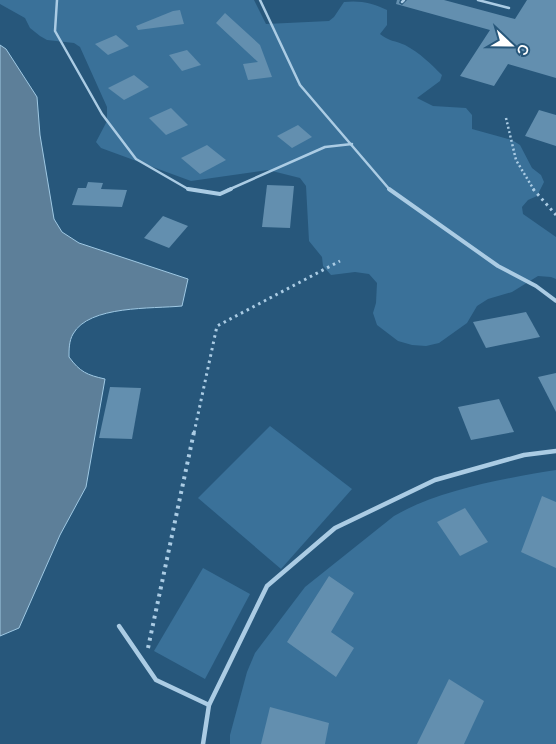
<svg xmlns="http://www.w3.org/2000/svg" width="556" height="744" viewBox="0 0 556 744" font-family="Manrope,sans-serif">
	<rect width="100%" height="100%" fill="#27577b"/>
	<!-- green -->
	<g fill="#3a7199">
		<path d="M 0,0 L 254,0 L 266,24 L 329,21 L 334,17 L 344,2 C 359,0 374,3 387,10 L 387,25 L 380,34 C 388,41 396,41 405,45 C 420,53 431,64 442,75 L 440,81 L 417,98 L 433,106 L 466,108 L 472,115 L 472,129 L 512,140 L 520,145 L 532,168 L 541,175 L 544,182 L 537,196 L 528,200 L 522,207 L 523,214 L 556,237 L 556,279 L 551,277 L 538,276 L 512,292 L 488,299 L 477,306 L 467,323 L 439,343 L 426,346 L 412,345 L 398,341 L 377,325 L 373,313 L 376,303 L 377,283 L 369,274 L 355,272 L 331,275 L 323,266 L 322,257 L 309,241 L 306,186 L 300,178 L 268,170 L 191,181 L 101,148 L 96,142 L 107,121 L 107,107 L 80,47 L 74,43 L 47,40 L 40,36 L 30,28 L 25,18 L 0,4 Z"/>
		<path d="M 270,426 L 352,489 L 281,569 L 198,498 Z"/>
		<path d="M 556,470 L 556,744 L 230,744 L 230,735 L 247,672 L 255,653 L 305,587 L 394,516 C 438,490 506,478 556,470 Z"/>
		<path d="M 203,568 L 250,594 L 205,679 L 154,651 Z"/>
	</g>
	<!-- water -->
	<path fill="#5d7f99" stroke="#9fc9e4" d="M 0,45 L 6,49 L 37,97 L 40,135 L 54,219 L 62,232 L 79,243 L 188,279 L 182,306 C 152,309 89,305 73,334 C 69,341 69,349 69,357 C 80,372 87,375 105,379 L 86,487 L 60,535 L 19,628 L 0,636 Z"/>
	<!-- building -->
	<g fill="#638faf">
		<path d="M 397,0 L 400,0 L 399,3 L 402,5 L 407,0 L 444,0 L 515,19 L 527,0 L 556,0 L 556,78 L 508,64 L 494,86 L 460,76 L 490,30 L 396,4 Z"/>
		<path d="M 180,10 L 184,24 L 138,30 L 136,26 L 173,11 Z"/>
		<path d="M 225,13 L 260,45 L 272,77 L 248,80 L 243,64 L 258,62 L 216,23 Z"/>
		<path d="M 116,35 L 129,46 L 108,55 L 95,44 Z"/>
		<path d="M 187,50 L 201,65 L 182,71 L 169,55 Z"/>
		<path d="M 134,75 L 149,87 L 124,100 L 108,88 Z"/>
		<path d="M 171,108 L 188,125 L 166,135 L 149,118 Z"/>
		<path d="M 539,110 L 556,115 L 556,146 L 525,136 Z"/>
		<path d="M 298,125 L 312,137 L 292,148 L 277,136 Z"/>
		<path d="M 207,145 L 226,160 L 200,174 L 181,158 Z"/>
		<path d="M 88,182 L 103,183 L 101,189 L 127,190 L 122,207 L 72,205 L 78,188 L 86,188 Z"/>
		<path d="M 267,185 L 294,186 L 290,228 L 262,227 Z"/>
		<path d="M 163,216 L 188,226 L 169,248 L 144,238 Z"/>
		<path d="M 526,312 L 540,337 L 486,348 L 473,322 Z"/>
		<path d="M 556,373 L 556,412 L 538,377 Z"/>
		<path d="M 110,387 L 141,388 L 132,439 L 99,438 Z"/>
		<path d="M 499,399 L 514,432 L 471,440 L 458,407 Z"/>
		<path d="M 542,496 L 556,502 L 556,568 L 521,552 Z"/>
		<path d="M 465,508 L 488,542 L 460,556 L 437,522 Z"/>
		<path d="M 329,576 L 354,593 L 331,632 L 354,648 L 336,677 L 287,642 Z"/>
		<path d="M 449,679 L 484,701 L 464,744 L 417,744 Z"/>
		<path d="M 270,707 L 329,723 L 325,744 L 261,744 Z"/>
	</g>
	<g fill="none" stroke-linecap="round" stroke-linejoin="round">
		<!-- path-far2 -->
		<path stroke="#abcce4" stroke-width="2.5" stroke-dasharray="2 2.5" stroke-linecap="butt" d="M 506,118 L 516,160 L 534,190"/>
		<!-- path-far1 -->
		<g stroke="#abcce4" stroke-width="3" stroke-dasharray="2.5 4" stroke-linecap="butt">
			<path d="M 533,189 L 556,215"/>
			<path d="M 194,433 L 217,326 L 340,261"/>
		</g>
		<!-- path -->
		<path stroke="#abcce4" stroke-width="4" stroke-dasharray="3 4.5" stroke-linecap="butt" d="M 148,648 L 194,432"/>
		<!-- lane-far2 -->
		<g stroke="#abcce4" stroke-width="2.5">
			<path d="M 57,0 L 55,31 L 102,114 L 136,159 L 188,189 L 196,190"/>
			<path d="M 260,0 L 300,85 L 390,190"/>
			<path d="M 478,0 L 509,8"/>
			<path d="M 402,2 L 404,0"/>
			<path d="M 228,190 L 325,147 L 352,144"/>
		</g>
		<!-- lane-far1 -->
		<g stroke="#abcce4" stroke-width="4">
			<path d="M 188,189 L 220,194 L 231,189"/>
			<path d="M 389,189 L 498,266 L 536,286 L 556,301"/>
		</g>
		<!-- lane -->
		<g stroke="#abcce4" stroke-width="4.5">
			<path d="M 119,626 L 156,680 L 209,705"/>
			<path d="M 203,744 L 209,705 L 267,586 L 335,528 L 435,480 L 524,455 L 556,451"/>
		</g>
	</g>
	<!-- north arrow -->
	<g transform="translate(511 45) rotate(112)" stroke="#27577b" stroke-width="4" paint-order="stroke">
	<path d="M0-4L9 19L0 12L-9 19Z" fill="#ffffff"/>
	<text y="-8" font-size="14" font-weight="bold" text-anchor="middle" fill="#ffffff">С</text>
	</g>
</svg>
